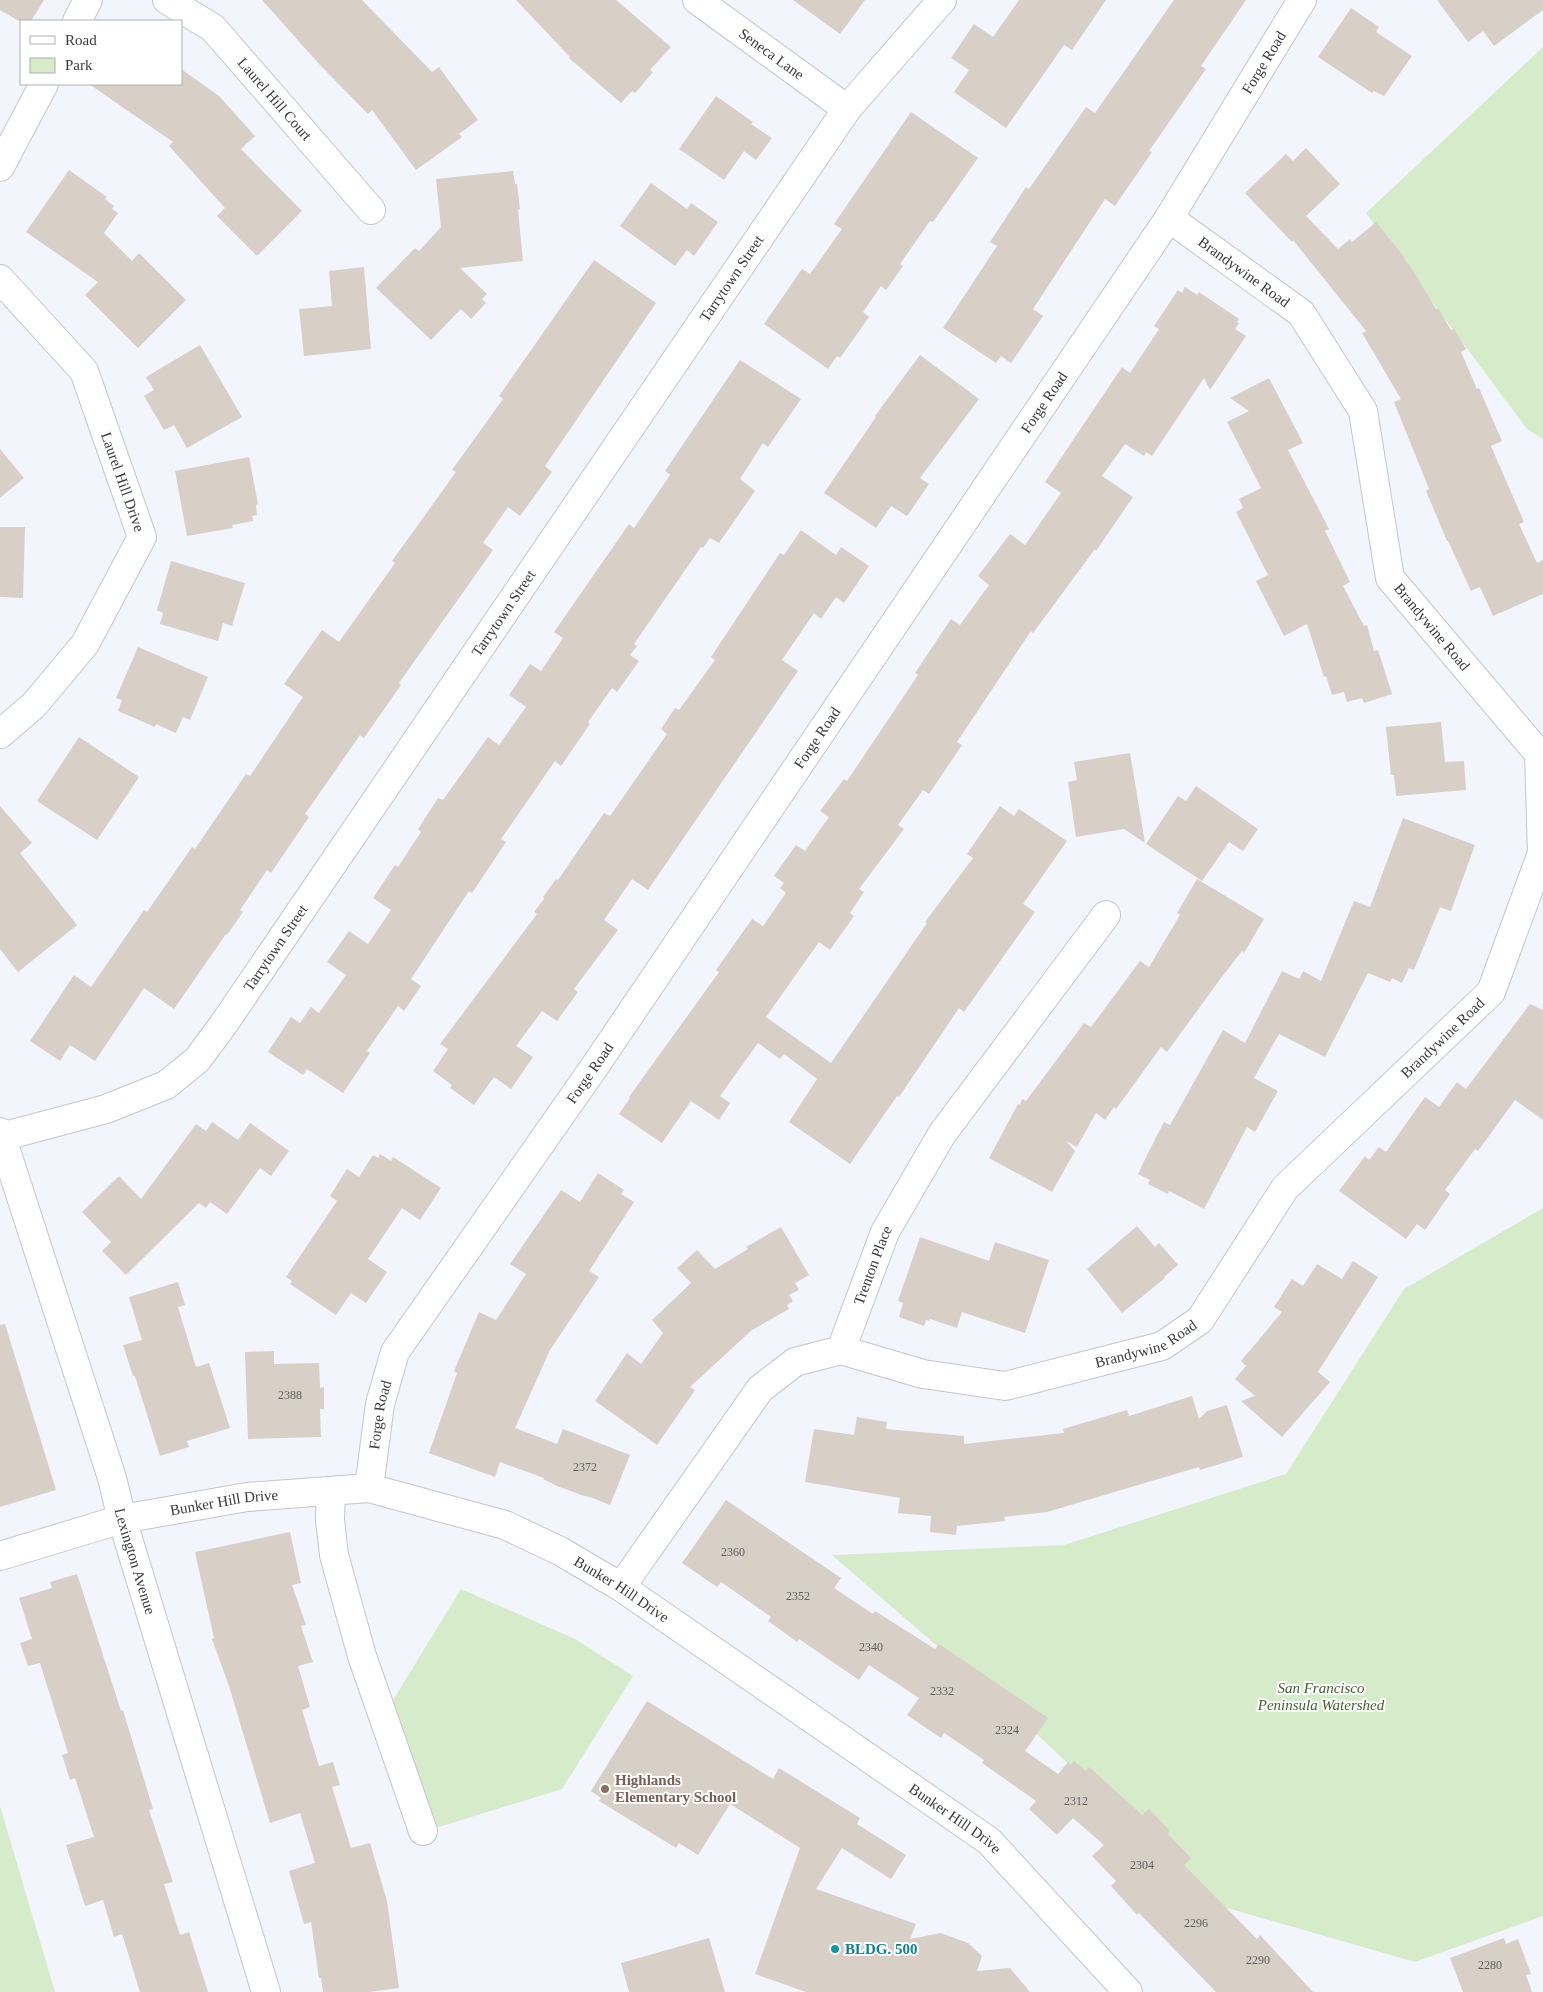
<svg xmlns="http://www.w3.org/2000/svg" width="1543" height="1992" viewBox="0 0 1543 1992" font-family="'Times New Roman',serif">
	<rect width="100%" height="100%" fill="#f3f5fd"/>
	<!-- green -->
	<g fill="#d5ebc9">
		<path d="M 1543,47 L 1543,439 L 1527,429 L 1366,213 Z"/>
		<path d="M 1543,1208 L 1543,1916 L 1415,1962 L 1220,1906 L 1012,1711 L 832,1555 L 1064,1545 L 1286,1474 L 1404,1289 Z"/>
		<path d="M 461,1589 L 575,1639 L 633,1676 L 562,1789 L 429,1830 L 390,1705 Z"/>
		<path d="M 0,1806 L 55,1992 L 0,1992 Z"/>
	</g>
	<!-- building -->
	<g fill="#d8cfc7">
		<path d="M 0,0 L 44,0 L 31,21 L 19,21 L 0,10 Z"/>
		<path d="M 262,0 L 362,0 L 432,72 L 439,67 L 478,120 L 459,134 L 462,137 L 416,170 L 372,110 L 368,114 L 320,65 Z"/>
		<path d="M 516,0 L 616,0 L 671,47 L 650,70 L 653,72 L 635,93 L 632,91 L 621,103 L 569,58 L 570,57 Z"/>
		<path d="M 793,0 L 865,0 L 840,34 Z"/>
		<path d="M 1019,0 L 1106,0 L 1072,50 L 1064,45 L 1006,128 L 954,92 L 969,70 L 951,58 L 974,24 L 993,37 Z"/>
		<path d="M 1174,0 L 1246,0 L 1201,66 L 1206,69 L 1149,151 L 1152,152 L 1115,206 L 1105,199 L 1033,309 L 1043,316 L 1011,363 L 1001,356 L 996,363 L 943,328 L 997,246 L 990,242 L 1026,187 L 1029,189 L 1086,107 L 1095,113 Z"/>
		<path d="M 1437,0 L 1543,0 L 1543,10 L 1494,46 L 1483,31 L 1468,42 Z"/>
		<path d="M 1351,8 L 1379,27 L 1376,32 L 1412,56 L 1384,96 L 1374,91 L 1372,93 L 1318,57 Z"/>
		<path d="M 181,69 L 219,96 L 255,136 L 241,149 L 302,211 L 257,256 L 217,216 L 225,208 L 169,146 L 173,142 L 89,84 L 181,84 Z"/>
		<path d="M 716,96 L 753,122 L 751,124 L 772,138 L 756,160 L 744,151 L 724,180 L 679,149 Z"/>
		<path d="M 911,112 L 978,158 L 933,222 L 930,221 L 900,264 L 903,266 L 886,290 L 881,286 L 863,312 L 869,317 L 840,358 L 837,356 L 828,369 L 764,324 L 802,269 L 810,274 L 842,229 L 834,224 Z"/>
		<path d="M 1306,148 L 1340,184 L 1306,216 L 1338,249 L 1350,239 L 1352,242 L 1376,222 L 1405,258 L 1404,259 L 1413,270 L 1436,309 L 1438,308 L 1451,330 L 1454,329 L 1466,349 L 1461,352 L 1477,389 L 1479,388 L 1502,441 L 1491,446 L 1524,522 L 1519,524 L 1537,563 L 1543,560 L 1543,594 L 1493,616 L 1480,587 L 1471,591 L 1448,541 L 1447,541 L 1426,491 L 1429,489 L 1394,402 L 1401,399 L 1362,333 L 1366,331 L 1293,240 L 1292,242 L 1245,193 L 1286,154 L 1293,161 Z"/>
		<path d="M 69,170 L 107,197 L 105,199 L 114,206 L 112,209 L 118,213 L 104,233 L 132,261 L 139,253 L 186,300 L 138,348 L 85,295 L 98,282 L 26,232 Z"/>
		<path d="M 513,171 L 515,184 L 517,184 L 520,209 L 518,210 L 523,261 L 460,268 L 487,294 L 482,299 L 486,303 L 471,319 L 461,309 L 431,340 L 376,288 L 415,248 L 419,251 L 441,227 L 436,179 Z"/>
		<path d="M 651,183 L 687,209 L 691,203 L 718,222 L 694,256 L 687,250 L 675,266 L 620,226 Z"/>
		<path d="M 594,260 L 656,303 L 545,466 L 552,472 L 520,516 L 508,507 L 483,543 L 493,550 L 399,683 L 401,685 L 364,738 L 360,735 L 305,814 L 309,817 L 271,873 L 267,870 L 240,910 L 243,912 L 227,935 L 226,934 L 174,1009 L 144,988 L 95,1061 L 70,1045 L 60,1061 L 30,1041 L 74,975 L 91,987 L 144,910 L 147,912 L 192,847 L 195,849 L 246,774 L 250,776 L 303,697 L 284,684 L 322,630 L 339,642 L 395,563 L 392,561 L 456,472 L 452,470 L 503,399 L 499,396 Z"/>
		<path d="M 364,267 L 371,349 L 304,356 L 299,309 L 332,306 L 329,271 Z"/>
		<path d="M 1185,287 L 1197,295 L 1199,292 L 1239,319 L 1237,322 L 1239,323 L 1235,329 L 1246,336 L 1210,390 L 1204,378 L 1152,456 L 1146,452 L 1144,456 L 1125,444 L 1102,476 L 1133,497 L 1096,551 L 1095,549 L 1033,633 L 1031,631 L 957,742 L 962,745 L 929,794 L 923,790 L 898,825 L 904,829 L 859,889 L 864,892 L 850,913 L 854,916 L 830,950 L 819,942 L 766,1017 L 831,1063 L 927,923 L 925,922 L 973,858 L 967,854 L 1000,806 L 1014,816 L 1019,809 L 1067,841 L 1023,904 L 1035,912 L 964,1012 L 959,1008 L 899,1097 L 897,1096 L 850,1164 L 789,1122 L 817,1079 L 784,1054 L 780,1059 L 758,1043 L 720,1096 L 730,1103 L 719,1120 L 691,1101 L 662,1143 L 619,1114 L 630,1098 L 629,1097 L 719,972 L 716,970 L 752,919 L 763,926 L 786,893 L 780,888 L 784,883 L 774,876 L 796,845 L 805,851 L 829,817 L 820,811 L 844,779 L 847,781 L 918,675 L 915,673 L 951,619 L 960,625 L 989,585 L 978,576 L 1010,534 L 1025,545 L 1061,493 L 1045,482 L 1122,367 L 1130,373 L 1159,329 L 1154,326 L 1178,290 L 1182,293 Z"/>
		<path d="M 200,345 L 242,417 L 187,448 L 174,425 L 164,430 L 144,396 L 154,390 L 146,377 Z"/>
		<path d="M 920,355 L 979,399 L 920,478 L 929,484 L 907,516 L 891,506 L 876,528 L 824,493 L 876,417 L 875,416 Z"/>
		<path d="M 740,360 L 801,399 L 768,447 L 763,443 L 740,479 L 755,491 L 719,543 L 710,538 L 703,548 L 701,547 L 634,644 L 637,646 L 630,655 L 639,661 L 617,692 L 612,688 L 588,722 L 590,724 L 561,766 L 555,761 L 501,839 L 506,842 L 472,893 L 469,891 L 411,979 L 421,986 L 404,1011 L 398,1006 L 367,1051 L 370,1053 L 343,1093 L 307,1069 L 303,1075 L 268,1052 L 291,1017 L 300,1023 L 311,1007 L 319,1013 L 346,975 L 327,962 L 349,931 L 368,944 L 391,910 L 373,898 L 395,865 L 398,867 L 421,832 L 418,829 L 438,798 L 443,800 L 488,737 L 499,745 L 526,707 L 509,695 L 530,664 L 541,671 L 563,638 L 554,632 L 629,524 L 634,528 L 670,475 L 665,471 Z"/>
		<path d="M 1269,378 L 1303,443 L 1288,450 L 1329,529 L 1325,531 L 1350,582 L 1343,586 L 1364,626 L 1367,625 L 1374,651 L 1378,650 L 1392,694 L 1364,703 L 1362,698 L 1347,702 L 1344,692 L 1332,695 L 1326,676 L 1324,677 L 1307,624 L 1284,636 L 1256,581 L 1268,575 L 1236,512 L 1243,508 L 1239,499 L 1261,488 L 1227,422 L 1249,411 L 1230,398 Z"/>
		<path d="M 0,449 L 24,478 L 0,498 Z"/>
		<path d="M 249,457 L 258,504 L 256,505 L 257,515 L 252,516 L 253,521 L 232,525 L 233,528 L 187,536 L 175,471 Z"/>
		<path d="M 0,527 L 25,527 L 23,598 L 0,597 Z"/>
		<path d="M 801,530 L 836,555 L 841,547 L 869,566 L 844,603 L 836,597 L 821,619 L 814,613 L 782,660 L 798,671 L 648,890 L 632,879 L 604,920 L 618,930 L 574,989 L 578,992 L 557,1021 L 542,1011 L 516,1046 L 533,1057 L 511,1089 L 494,1077 L 474,1105 L 450,1088 L 452,1085 L 433,1071 L 448,1049 L 440,1044 L 537,914 L 534,912 L 544,899 L 543,897 L 556,879 L 558,880 L 604,813 L 610,816 L 667,734 L 661,729 L 675,708 L 679,710 L 715,660 L 711,657 L 780,553 L 784,555 Z"/>
		<path d="M 171,561 L 245,583 L 232,626 L 223,623 L 218,641 L 160,624 L 163,613 L 157,610 Z"/>
		<path d="M 138,647 L 208,677 L 190,720 L 183,717 L 176,733 L 156,724 L 155,727 L 118,711 L 122,700 L 116,698 Z"/>
		<path d="M 1441,722 L 1445,762 L 1464,761 L 1466,790 L 1396,796 L 1394,775 L 1391,775 L 1386,727 Z"/>
		<path d="M 79,737 L 139,777 L 97,840 L 37,801 Z"/>
		<path d="M 1130,753 L 1145,843 L 1124,829 L 1076,837 L 1068,782 L 1077,780 L 1074,762 Z"/>
		<path d="M 1196,786 L 1258,829 L 1243,851 L 1229,842 L 1202,881 L 1146,844 L 1178,796 L 1186,801 Z"/>
		<path d="M 0,806 L 32,843 L 20,853 L 77,925 L 18,972 L 0,949 Z"/>
		<path d="M 1403,818 L 1475,845 L 1451,911 L 1440,907 L 1414,970 L 1409,968 L 1402,983 L 1392,978 L 1390,982 L 1368,973 L 1325,1057 L 1279,1034 L 1254,1078 L 1278,1091 L 1255,1132 L 1247,1127 L 1204,1209 L 1169,1191 L 1168,1194 L 1148,1184 L 1150,1180 L 1138,1174 L 1146,1157 L 1164,1122 L 1170,1125 L 1223,1030 L 1245,1043 L 1282,971 L 1299,979 L 1303,971 L 1321,981 L 1354,901 L 1370,907 Z"/>
		<path d="M 1197,879 L 1264,919 L 1244,953 L 1242,951 L 1221,978 L 1167,1052 L 1161,1047 L 1116,1109 L 1114,1107 L 1105,1120 L 1096,1113 L 1077,1147 L 1066,1141 L 1075,1151 L 1052,1192 L 989,1158 L 1018,1104 L 1020,1105 L 1022,1099 L 1026,1101 L 1084,1023 L 1091,1027 L 1140,961 L 1149,967 L 1180,915 L 1177,913 Z"/>
		<path d="M 1530,1004 L 1543,1010 L 1543,1120 L 1515,1100 L 1478,1151 L 1475,1149 L 1445,1190 L 1450,1194 L 1425,1230 L 1417,1224 L 1406,1239 L 1339,1191 L 1365,1156 L 1369,1160 L 1379,1147 L 1386,1152 L 1425,1097 L 1439,1107 L 1457,1082 L 1466,1089 Z"/>
		<path d="M 212,1122 L 238,1140 L 250,1123 L 289,1151 L 271,1176 L 260,1168 L 227,1214 L 210,1202 L 206,1208 L 199,1203 L 126,1275 L 102,1251 L 111,1242 L 82,1212 L 119,1176 L 141,1199 L 196,1124 L 206,1131 Z"/>
		<path d="M 380,1154 L 391,1161 L 393,1157 L 441,1188 L 420,1220 L 402,1208 L 368,1259 L 387,1272 L 366,1303 L 351,1293 L 336,1315 L 290,1284 L 292,1281 L 286,1277 L 337,1201 L 330,1196 L 347,1169 L 359,1177 L 373,1155 L 378,1158 Z"/>
		<path d="M 598,1173 L 624,1190 L 621,1194 L 634,1202 L 589,1271 L 599,1277 L 550,1350 L 515,1428 L 557,1444 L 563,1429 L 630,1455 L 610,1505 L 593,1498 L 581,1495 L 557,1486 L 543,1479 L 544,1478 L 500,1462 L 495,1477 L 429,1453 L 457,1373 L 454,1371 L 479,1312 L 496,1320 L 526,1274 L 510,1264 L 561,1190 L 580,1202 Z"/>
		<path d="M 1137,1226 L 1155,1247 L 1159,1243 L 1178,1265 L 1164,1277 L 1165,1278 L 1122,1313 L 1087,1269 Z"/>
		<path d="M 781,1227 L 809,1275 L 795,1283 L 799,1290 L 789,1295 L 793,1301 L 787,1305 L 789,1309 L 752,1330 L 690,1387 L 695,1390 L 657,1445 L 595,1401 L 627,1353 L 641,1364 L 663,1333 L 652,1320 L 691,1283 L 677,1268 L 697,1250 L 715,1269 L 748,1249 L 746,1247 Z"/>
		<path d="M 920,1237 L 989,1261 L 995,1242 L 1049,1260 L 1025,1333 L 962,1312 L 957,1328 L 930,1319 L 929,1321 L 926,1320 L 924,1326 L 899,1317 L 903,1303 L 898,1301 Z"/>
		<path d="M 1353,1261 L 1378,1277 L 1318,1372 L 1330,1382 L 1282,1437 L 1241,1401 L 1255,1396 L 1235,1379 L 1246,1366 L 1241,1361 L 1282,1312 L 1274,1307 L 1292,1279 L 1303,1286 L 1317,1264 L 1342,1279 Z"/>
		<path d="M 178,1282 L 185,1305 L 178,1307 L 196,1367 L 209,1363 L 230,1428 L 187,1441 L 189,1447 L 160,1456 L 135,1376 L 133,1376 L 123,1345 L 142,1340 L 129,1297 Z"/>
		<path d="M 5,1324 L 56,1490 L 0,1507 L 0,1325 Z"/>
		<path d="M 274,1351 L 274,1364 L 319,1363 L 320,1388 L 324,1387 L 324,1409 L 320,1409 L 321,1437 L 248,1439 L 245,1352 Z"/>
		<path d="M 1192,1396 L 1199,1419 L 1207,1411 L 1227,1405 L 1243,1457 L 1200,1470 L 1199,1467 L 1047,1512 L 1004,1517 L 1005,1521 L 957,1526 L 956,1535 L 930,1532 L 931,1516 L 898,1513 L 900,1498 L 805,1482 L 814,1429 L 854,1435 L 857,1417 L 887,1422 L 886,1429 L 964,1436 L 964,1444 L 1064,1433 L 1063,1429 L 1127,1410 L 1129,1416 Z"/>
		<path d="M 726,1500 L 841,1578 L 834,1588 L 873,1614 L 875,1611 L 935,1649 L 939,1644 L 1048,1718 L 1025,1751 L 1058,1774 L 1068,1762 L 1071,1765 L 1074,1761 L 1086,1771 L 1089,1767 L 1142,1815 L 1149,1809 L 1170,1831 L 1167,1833 L 1191,1858 L 1184,1865 L 1257,1939 L 1260,1935 L 1313,1992 L 1216,1992 L 1139,1913 L 1137,1915 L 1111,1886 L 1116,1881 L 1092,1856 L 1104,1845 L 1073,1818 L 1057,1835 L 1029,1809 L 1036,1801 L 982,1763 L 984,1760 L 944,1733 L 941,1738 L 907,1715 L 919,1698 L 869,1665 L 859,1680 L 799,1639 L 797,1642 L 768,1621 L 771,1617 L 721,1582 L 717,1587 L 682,1563 Z"/>
		<path d="M 290,1532 L 301,1583 L 292,1585 L 306,1625 L 301,1626 L 313,1662 L 298,1666 L 310,1707 L 302,1710 L 319,1766 L 333,1762 L 340,1785 L 332,1787 L 351,1848 L 370,1843 L 387,1901 L 399,1988 L 369,1992 L 323,1992 L 321,1978 L 319,1978 L 311,1922 L 304,1924 L 289,1871 L 315,1863 L 300,1813 L 270,1823 L 229,1686 L 212,1639 L 214,1638 L 195,1552 Z"/>
		<path d="M 77,1574 L 121,1711 L 123,1710 L 153,1809 L 149,1810 L 173,1882 L 164,1884 L 180,1935 L 189,1932 L 208,1992 L 140,1992 L 122,1934 L 114,1937 L 103,1900 L 85,1906 L 66,1845 L 94,1837 L 75,1778 L 70,1780 L 62,1755 L 68,1753 L 40,1663 L 28,1666 L 20,1643 L 32,1639 L 19,1598 L 52,1588 L 50,1582 Z"/>
		<path d="M 647,1701 L 773,1779 L 779,1768 L 860,1818 L 857,1824 L 906,1855 L 891,1879 L 842,1848 L 816,1889 L 916,1924 L 910,1939 L 941,1933 L 968,1943 L 982,1956 L 977,1971 L 1010,1968 L 1030,1992 L 806,1992 L 755,1974 L 800,1848 L 730,1804 L 698,1855 L 679,1843 L 676,1848 L 599,1801 L 601,1798 L 591,1791 Z"/>
		<path d="M 709,1938 L 725,1992 L 629,1992 L 621,1963 Z"/>
		<path d="M 1504,1938 L 1506,1944 L 1518,1939 L 1531,1974 L 1526,1975 L 1532,1992 L 1463,1992 L 1450,1958 Z"/>
	</g>
	<g fill="none" stroke-linecap="round" stroke-linejoin="round">
		<defs>
			<g id="minor">
				<path id="s1" d="M 167,0 L 213,28 L 371,210"/>
				<path id="s2" d="M 697,0 L 847,109"/>
				<path d="M 77,21 L 88,0"/>
				<path d="M 0,167 L 44,84"/>
				<path id="s3" d="M 0,279 L 84,371 L 142,537 L 85,644 L 34,705 L 0,734"/>
				<path id="s4" d="M 0,1132 L 112,1478 L 122,1519 L 266,1992"/>
				<path id="s5" d="M 1,1137 L 106,1109 L 166,1085 L 197,1060 L 223,1025 L 847,109 L 942,0"/>
				<path id="s6" d="M 841,1350 L 923,1374 L 1005,1386 L 1162,1346 L 1200,1320 L 1285,1188 L 1491,992 L 1542,853 L 1539,754 L 1390,578 L 1363,411 L 1301,313 L 1169,218"/>
				<path id="s7" d="M 369,1488 L 380,1404 L 395,1352 L 595,1066 L 1169,218 L 1302,0"/>
				<path d="M 331,1491 L 330,1520 L 334,1555 L 362,1656 L 423,1831"/>
				<path id="s8" d="M 0,1556 L 122,1519 L 247,1497 L 369,1488 L 505,1525 L 560,1551 L 621,1587 L 989,1841 L 1128,1992"/>
				<path id="s9" d="M 621,1587 L 760,1389 L 795,1362 L 841,1350 L 885,1232 L 942,1134 L 1106,915"/>
			</g>
		</defs>
		<!-- minor casing -->
		<use href="#minor" stroke="#c3c5cf" stroke-width="30"/>
		<!-- minor -->
		<use href="#minor" stroke="#fff" stroke-width="28"/>
	</g>
	<!-- markers -->
	<circle fill="#8d6e63" stroke="#fff" stroke-width="2" cx="605" cy="1789" r="5"/>
	<circle fill="#0f9aa8" stroke="#fff" stroke-width="2" cx="835" cy="1949" r="5"/>
	<g text-anchor="middle" dominant-baseline="central" stroke-width="4" stroke-linejoin="round" paint-order="stroke">
		<!-- number labels -->
		<g font-size="12" fill="#605e60">
			<text x="290" y="1395">2388</text>
			<text x="585" y="1467">2372</text>
			<text x="733" y="1552">2360</text>
			<text x="798" y="1596">2352</text>
			<text x="871" y="1647">2340</text>
			<text x="942" y="1691">2332</text>
			<text x="1007" y="1730">2324</text>
			<text x="1076" y="1801">2312</text>
			<text x="1142" y="1865">2304</text>
			<text x="1196" y="1923">2296</text>
			<text x="1258" y="1960">2290</text>
			<text x="1490" y="1965">2280</text>
		</g>
		<!-- street labels -->
		<g font-size="15" fill="#38393d" stroke="#fff">
			<text stroke="none"><textPath href="#s2" startOffset="92">Seneca Lane</textPath></text>
			<text stroke="none"><textPath href="#s7" startOffset="1694">Forge Road</textPath></text>
			<text stroke="none"><textPath href="#s1" startOffset="148">Laurel Hill Court</textPath></text>
			<text transform="translate(1244 272) rotate(36)">Brandywine Road</text>
			<text stroke="none"><textPath href="#s5" startOffset="1160">Tarrytown Street</textPath></text>
			<text stroke="none"><textPath href="#s7" startOffset="1289">Forge Road</textPath></text>
			<text stroke="none"><textPath href="#s3" startOffset="242">Laurel Hill Drive</textPath></text>
			<text stroke="none"><textPath href="#s5" startOffset="755">Tarrytown Street</textPath></text>
			<text transform="translate(1432 627) rotate(50)">Brandywine Road</text>
			<text stroke="none"><textPath href="#s7" startOffset="884">Forge Road</textPath></text>
			<text stroke="none"><textPath href="#s5" startOffset="350">Tarrytown Street</textPath></text>
			<text stroke="none"><textPath href="#s6" startOffset="751">Brandywine Road</textPath></text>
			<text stroke="none"><textPath href="#s7" startOffset="479">Forge Road</textPath></text>
			<text stroke="none"><textPath href="#s9" startOffset="424">Trenton Place</textPath></text>
			<text stroke="none"><textPath href="#s6" startOffset="316">Brandywine Road</textPath></text>
			<text stroke="none"><textPath href="#s7" startOffset="74">Forge Road</textPath></text>
			<text stroke="none"><textPath href="#s8" startOffset="231">Bunker Hill Drive</textPath></text>
			<text stroke="none"><textPath href="#s4" startOffset="450">Lexington Avenue</textPath></text>
			<text stroke="none"><textPath href="#s8" startOffset="651">Bunker Hill Drive</textPath></text>
			<text stroke="none"><textPath href="#s8" startOffset="1056">Bunker Hill Drive</textPath></text>
		</g>
		<!-- park labels -->
		<g font-size="15" font-style="italic" fill="#41602c" stroke="#fff">
			<text x="1321" y="1688">San Francisco<tspan x="1321" dy="17">Peninsula Watershed</tspan></text>
		</g>
		<!-- education labels -->
		<g font-size="15" font-weight="bold" fill="#785e54" stroke="#fff" text-anchor="start">
			<text x="615" y="1780">Highlands<tspan x="615" dy="17">Elementary School</tspan></text>
		</g>
		<!-- culture labels -->
		<g font-size="15" font-weight="bold" fill="#0d838f" stroke="#fff" text-anchor="start">
			<text x="845" y="1949">BLDG. 500</text>
		</g>
	</g>
	<!-- legend -->
	<rect x="20" y="20" width="162" height="65" fill="#ffffff" stroke="#afb0b1"/>
	<rect x="30" y="36" width="25" height="8" fill="#ffffff" stroke="#afb0b1"/>
	<text x="65" y="45" font-size="15" fill="#38393d">Road</text>
	<rect x="30" y="58" width="25" height="15" fill="#d5ebc9" stroke="#afb0b1"/>
	<text x="65" y="70" font-size="15" fill="#38393d">Park</text>
</svg>
